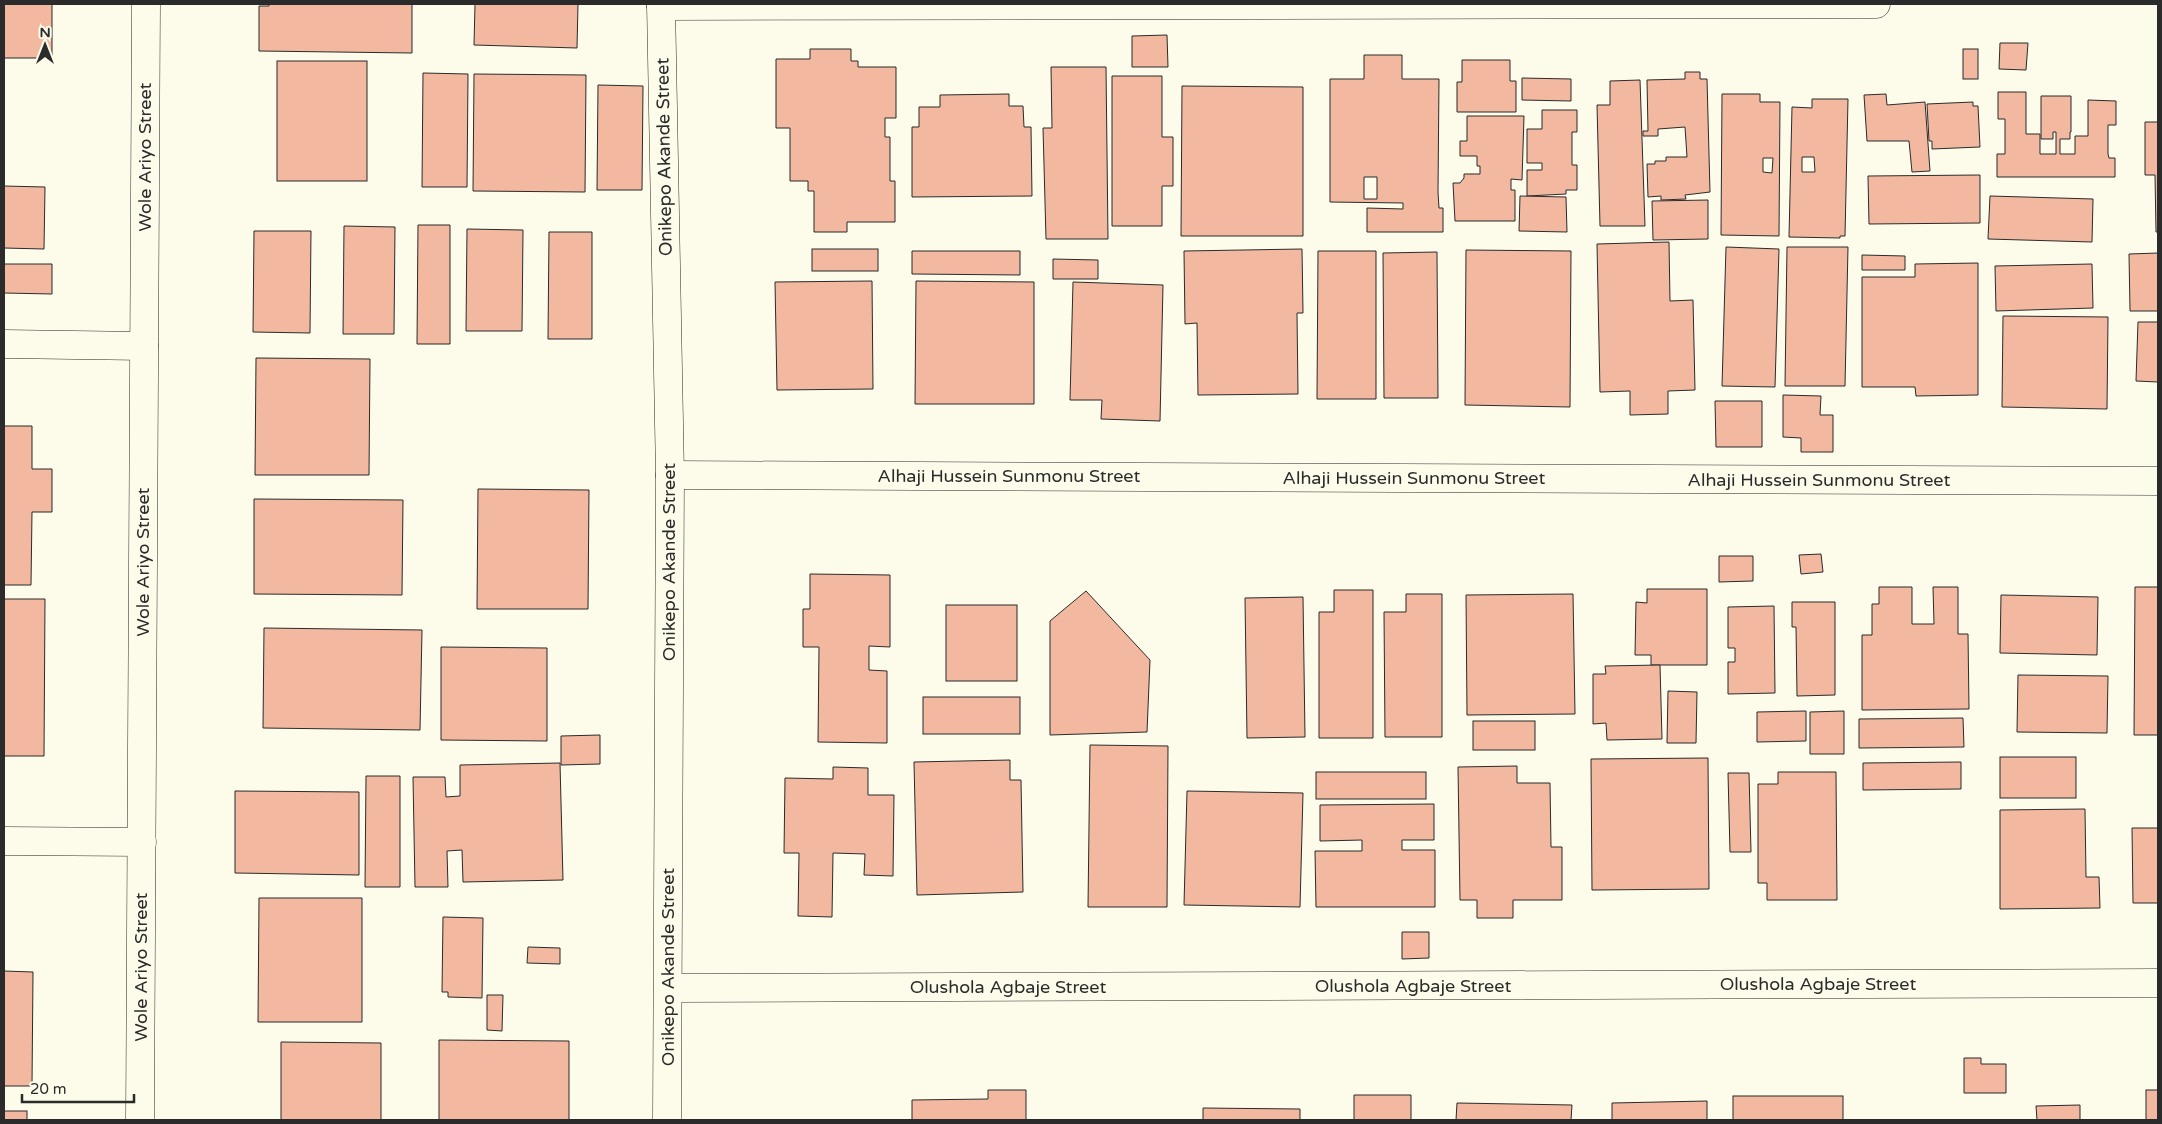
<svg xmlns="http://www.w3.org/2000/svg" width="2162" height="1124" viewBox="0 0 2162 1124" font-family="'Varela Round',sans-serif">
	<rect width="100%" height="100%" fill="#fdfbea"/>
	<!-- building -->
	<g fill="#f2b8a0" stroke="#2b2b2b" fill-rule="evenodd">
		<rect x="4" y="4" width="48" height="54"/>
		<path d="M 269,4 L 412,4 L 412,53 L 259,51 L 259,6 L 269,6 Z"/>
		<path d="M 475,4 L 578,4 L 577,48 L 474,45 Z"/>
		<path d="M 1167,35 L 1168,67 L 1132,67 L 1132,36 Z"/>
		<path d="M 2000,43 L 2028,43 L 2026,70 L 1999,69 Z"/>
		<path d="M 810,49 L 851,49 L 851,61 L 858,61 L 858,67 L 896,67 L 896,118 L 885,118 L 885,137 L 890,137 L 890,181 L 895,181 L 895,222 L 847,222 L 847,232 L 814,232 L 814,191 L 808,191 L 808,181 L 790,181 L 790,128 L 776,128 L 776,59 L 810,59 Z"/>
		<rect x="1963" y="49" width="15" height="30"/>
		<path d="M 1364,55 L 1402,55 L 1402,79 L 1439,79 L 1438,192 L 1439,208 L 1443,208 L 1443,232 L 1367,232 L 1367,208 L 1403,209 L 1403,203 L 1330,202 L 1330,79 L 1364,79 ZM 1364,177 L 1377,177 L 1377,199 L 1364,199 Z"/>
		<path d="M 1462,60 L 1510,60 L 1510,81 L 1516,81 L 1516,112 L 1457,112 L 1457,82 L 1462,82 Z"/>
		<rect x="277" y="61" width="90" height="120"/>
		<path d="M 1051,67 L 1106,67 L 1108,239 L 1046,239 L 1043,128 L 1052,128 Z"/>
		<path d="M 1685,72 L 1700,72 L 1700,79 L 1707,79 L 1710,192 L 1685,195 L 1686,199 L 1661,200 L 1661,196 L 1648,197 L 1647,164 L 1655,164 L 1655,161 L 1666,161 L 1666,157 L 1687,157 L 1685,127 L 1658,129 L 1658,136 L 1643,136 L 1643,131 L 1648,131 L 1647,80 L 1685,79 Z"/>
		<path d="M 423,73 L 468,74 L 467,187 L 422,187 Z"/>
		<path d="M 474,74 L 586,75 L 585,192 L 473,191 Z"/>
		<path d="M 1112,76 L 1162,76 L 1162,137 L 1173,137 L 1173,186 L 1162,186 L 1162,226 L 1112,226 Z"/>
		<path d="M 1522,78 L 1571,79 L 1571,101 L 1522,100 Z"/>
		<path d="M 1640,80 L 1645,226 L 1600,226 L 1597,105 L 1610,105 L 1610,81 Z"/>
		<path d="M 598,85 L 643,86 L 642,190 L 597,190 Z"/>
		<path d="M 1182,86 L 1303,87 L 1303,236 L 1181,236 Z"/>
		<path d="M 1998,92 L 2026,92 L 2026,134 L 2040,134 L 2040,154 L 2056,154 L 2056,132 L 2053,132 L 2053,139 L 2041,139 L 2041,96 L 2071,96 L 2071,132 L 2070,132 L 2070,139 L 2060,139 L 2060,154 L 2075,154 L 2075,136 L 2088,136 L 2088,100 L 2116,101 L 2116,125 L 2108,125 L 2108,154 L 2109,158 L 2115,158 L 2115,177 L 1997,177 L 1997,154 L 2005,154 L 2005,119 L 1998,119 Z"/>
		<path d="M 1009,94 L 1009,106 L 1023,106 L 1024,127 L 1031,127 L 1032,196 L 912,197 L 912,127 L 919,127 L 919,107 L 940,107 L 940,95 Z"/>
		<path d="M 1722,94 L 1760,94 L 1760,102 L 1780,102 L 1779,236 L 1721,235 ZM 1763,158 L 1773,158 L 1772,173 L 1763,172 Z"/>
		<path d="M 1886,94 L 1887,105 L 1925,102 L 1930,171 L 1912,172 L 1909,141 L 1867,141 L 1864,95 Z"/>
		<path d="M 1812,99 L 1848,99 L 1845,236 L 1840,236 L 1840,238 L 1789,237 L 1792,107 L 1812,108 ZM 1802,157 L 1814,157 L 1815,172 L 1802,172 Z"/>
		<path d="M 1973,102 L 1973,106 L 1978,106 L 1980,147 L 1932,149 L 1932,141 L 1929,141 L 1927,104 Z"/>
		<path d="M 1542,110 L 1577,110 L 1577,132 L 1572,132 L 1572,165 L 1577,165 L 1577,190 L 1566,190 L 1566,194 L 1527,196 L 1527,170 L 1542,170 L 1542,163 L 1527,163 L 1527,129 L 1542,129 Z"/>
		<path d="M 1467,116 L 1524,116 L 1522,180 L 1511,179 L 1511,190 L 1515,190 L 1515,221 L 1455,221 L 1453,183 L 1460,183 L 1464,178 L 1464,174 L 1480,174 L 1480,166 L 1477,166 L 1477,156 L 1460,156 L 1460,141 L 1467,141 Z"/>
		<path d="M 2145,122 L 2158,122 L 2158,232 L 2156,232 L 2155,175 L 2145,175 Z"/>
		<path d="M 1980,175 L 1980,223 L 1869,224 L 1868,176 Z"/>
		<path d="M 4,186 L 45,187 L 44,249 L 4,248 Z"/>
		<path d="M 1520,196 L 1566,197 L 1567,232 L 1519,231 Z"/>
		<path d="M 1990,196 L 2093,199 L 2092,242 L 1988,239 Z"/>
		<path d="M 1708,200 L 1708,239 L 1653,240 L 1652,201 Z"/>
		<path d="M 418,225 L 450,225 L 450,344 L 417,344 Z"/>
		<path d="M 344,226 L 395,227 L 394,334 L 343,334 Z"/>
		<path d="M 467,229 L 523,230 L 522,331 L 466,331 Z"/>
		<path d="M 254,231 L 311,231 L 310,333 L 253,332 Z"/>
		<path d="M 549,232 L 592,232 L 592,339 L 548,339 Z"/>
		<path d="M 1669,242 L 1670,301 L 1693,300 L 1695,390 L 1668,391 L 1668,414 L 1630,415 L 1630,391 L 1600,392 L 1597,244 Z"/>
		<path d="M 1726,247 L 1779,249 L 1775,387 L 1722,386 Z"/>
		<path d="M 1787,247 L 1848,247 L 1845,386 L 1785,386 Z"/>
		<rect x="812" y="249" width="66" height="22"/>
		<path d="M 1302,249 L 1303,313 L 1297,313 L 1298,394 L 1198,395 L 1197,323 L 1185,324 L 1184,251 Z"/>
		<path d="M 1466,250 L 1571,251 L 1570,407 L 1465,405 Z"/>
		<path d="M 912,251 L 1020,251 L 1020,275 L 912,274 Z"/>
		<path d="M 1318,251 L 1376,251 L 1376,399 L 1317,399 Z"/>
		<path d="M 1437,252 L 1438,398 L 1384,398 L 1383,253 Z"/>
		<path d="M 2158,253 L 2158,311 L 2130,311 L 2129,254 Z"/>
		<path d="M 1862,255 L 1905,256 L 1905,270 L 1862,270 Z"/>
		<path d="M 1053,259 L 1098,260 L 1098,279 L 1053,279 Z"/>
		<path d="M 1978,263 L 1978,395 L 1916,396 L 1915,387 L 1862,387 L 1862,277 L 1915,277 L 1915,264 Z"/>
		<path d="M 4,264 L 52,264 L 52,294 L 4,293 Z"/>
		<path d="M 2092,264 L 2093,308 L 1996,311 L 1995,266 Z"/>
		<path d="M 872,281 L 873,389 L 777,390 L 775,282 Z"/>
		<path d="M 916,281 L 1034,282 L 1034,404 L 915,404 Z"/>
		<path d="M 1073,282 L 1163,285 L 1160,421 L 1101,419 L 1102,400 L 1070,400 Z"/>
		<path d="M 2003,316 L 2108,317 L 2107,409 L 2002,407 Z"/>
		<path d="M 2138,322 L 2158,322 L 2158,382 L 2136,381 Z"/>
		<path d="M 256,358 L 370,359 L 369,475 L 255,475 Z"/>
		<path d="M 1783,395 L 1821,396 L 1820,415 L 1833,415 L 1833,452 L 1801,452 L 1801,438 L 1783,437 Z"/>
		<path d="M 1715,401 L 1762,401 L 1762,447 L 1716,447 Z"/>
		<path d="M 4,426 L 32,426 L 32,469 L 52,469 L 52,512 L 32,512 L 31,585 L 4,585 Z"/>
		<path d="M 478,489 L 589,490 L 588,609 L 477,609 Z"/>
		<path d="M 254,499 L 403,500 L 402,595 L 254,594 Z"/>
		<path d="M 1821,554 L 1823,572 L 1801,574 L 1799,555 Z"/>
		<path d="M 1719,556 L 1753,556 L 1753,581 L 1719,582 Z"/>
		<path d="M 810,574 L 890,575 L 890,647 L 869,646 L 869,670 L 887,671 L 887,743 L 818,742 L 819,647 L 803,647 L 803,609 L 810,609 Z"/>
		<path d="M 1879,587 L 1912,587 L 1912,624 L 1934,624 L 1933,587 L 1958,587 L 1958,634 L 1968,634 L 1969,709 L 1862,710 L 1862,635 L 1872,635 L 1872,604 L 1879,604 Z"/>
		<path d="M 2135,587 L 2158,587 L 2158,735 L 2134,735 Z"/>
		<path d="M 1647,589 L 1707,589 L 1707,665 L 1651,665 L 1651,655 L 1635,655 L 1636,602 L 1647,603 Z"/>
		<path d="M 1334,590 L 1373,590 L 1373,738 L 1319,738 L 1319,612 L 1334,612 Z"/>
		<path d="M 1086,591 L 1150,660 L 1147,732 L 1050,735 L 1050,621 Z"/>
		<path d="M 1406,594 L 1442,594 L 1442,737 L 1385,737 L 1384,612 L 1406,612 Z"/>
		<path d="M 1573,594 L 1575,714 L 1467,715 L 1466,595 Z"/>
		<path d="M 2001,595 L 2098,597 L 2097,655 L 2000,653 Z"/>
		<path d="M 1303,597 L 1305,737 L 1247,738 L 1245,598 Z"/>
		<path d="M 4,599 L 45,599 L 44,756 L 4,756 Z"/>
		<path d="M 1792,602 L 1835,602 L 1835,695 L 1797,696 L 1796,627 L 1792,627 Z"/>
		<rect x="946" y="605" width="71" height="76"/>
		<path d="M 1774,606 L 1775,693 L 1728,694 L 1728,662 L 1735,662 L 1735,648 L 1728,648 L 1728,607 Z"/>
		<path d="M 264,628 L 422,630 L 420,730 L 263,728 Z"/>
		<path d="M 441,647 L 547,648 L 547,741 L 441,740 Z"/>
		<path d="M 1660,665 L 1662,739 L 1607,740 L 1606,723 L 1593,724 L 1593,674 L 1606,674 L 1605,666 Z"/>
		<path d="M 2018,675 L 2108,676 L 2107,733 L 2017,732 Z"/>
		<path d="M 1668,691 L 1697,692 L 1696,743 L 1667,743 Z"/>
		<rect x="923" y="697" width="97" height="37"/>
		<path d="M 1806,711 L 1806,741 L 1757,742 L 1757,712 Z"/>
		<path d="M 1844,711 L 1844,754 L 1810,754 L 1810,712 Z"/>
		<path d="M 1963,718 L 1964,747 L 1859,748 L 1859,719 Z"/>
		<rect x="1473" y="721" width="62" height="29"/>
		<path d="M 600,735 L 600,764 L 561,765 L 561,736 Z"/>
		<path d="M 1090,745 L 1168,746 L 1167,907 L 1088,907 Z"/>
		<rect x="2000" y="757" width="76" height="41"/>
		<path d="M 1708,758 L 1709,889 L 1592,890 L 1591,759 Z"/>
		<path d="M 1010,760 L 1010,780 L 1021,780 L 1023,892 L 917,895 L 914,762 Z"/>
		<path d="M 1961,762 L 1961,789 L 1863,790 L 1863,763 Z"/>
		<path d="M 560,763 L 563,880 L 463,882 L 462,850 L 447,851 L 448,887 L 415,887 L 413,777 L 445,777 L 446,797 L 460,796 L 460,765 Z"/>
		<path d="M 1517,766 L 1517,783 L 1550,783 L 1551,847 L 1562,847 L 1562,900 L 1513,900 L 1513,918 L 1477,918 L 1477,900 L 1460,900 L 1458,767 Z"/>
		<path d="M 833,767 L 868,768 L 868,795 L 894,795 L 893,876 L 864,875 L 865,854 L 833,853 L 832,917 L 798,916 L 799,853 L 784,853 L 785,778 L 833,779 Z"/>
		<rect x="1316" y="772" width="110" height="27"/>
		<path d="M 1778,772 L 1836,772 L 1837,900 L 1767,900 L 1767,883 L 1758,883 L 1758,784 L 1778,784 Z"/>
		<path d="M 1728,773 L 1749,773 L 1751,852 L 1730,852 Z"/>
		<path d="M 366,776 L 400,776 L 400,887 L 365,887 Z"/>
		<path d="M 235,791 L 359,792 L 359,875 L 235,873 Z"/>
		<path d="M 1187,791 L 1303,793 L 1300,907 L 1184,905 Z"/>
		<path d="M 1434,804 L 1434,840 L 1402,840 L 1402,850 L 1435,850 L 1435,907 L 1316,907 L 1315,851 L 1362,851 L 1362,840 L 1320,841 L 1320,805 Z"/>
		<path d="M 2085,809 L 2086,877 L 2099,877 L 2100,908 L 2000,909 L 2000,810 Z"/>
		<path d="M 2132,828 L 2158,828 L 2158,903 L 2133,903 Z"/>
		<path d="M 259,898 L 362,898 L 362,1022 L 258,1022 Z"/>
		<path d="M 443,917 L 483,918 L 482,998 L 448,997 L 448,992 L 442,992 Z"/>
		<path d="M 1402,932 L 1429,932 L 1429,958 L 1402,959 Z"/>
		<path d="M 528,947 L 560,948 L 560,964 L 527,963 Z"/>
		<path d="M 4,971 L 33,972 L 32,1086 L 4,1086 Z"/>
		<path d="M 487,995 L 503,995 L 502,1031 L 487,1030 Z"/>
		<path d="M 439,1040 L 569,1041 L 569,1120 L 439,1120 Z"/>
		<path d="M 281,1042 L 381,1043 L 381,1120 L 281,1120 Z"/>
		<path d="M 1964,1058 L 1981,1058 L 1981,1064 L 2006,1064 L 2006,1093 L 1964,1093 Z"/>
		<path d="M 988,1090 L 1026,1090 L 1026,1120 L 912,1120 L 912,1100 L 988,1099 Z"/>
		<rect x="2146" y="1090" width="12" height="30"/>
		<path d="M 1354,1095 L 1411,1095 L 1411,1120 L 1441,1120 L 1330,1120 L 1354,1120 Z"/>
		<rect x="1733" y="1096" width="110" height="24"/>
		<path d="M 1707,1101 L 1707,1120 L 1612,1120 L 1612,1103 Z"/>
		<path d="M 1457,1103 L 1572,1105 L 1571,1120 L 1456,1120 Z"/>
		<path d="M 2080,1105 L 2080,1120 L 2037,1120 L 2036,1106 Z"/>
		<path d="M 1203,1108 L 1300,1109 L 1300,1120 L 1203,1120 Z"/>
		<rect x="4" y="1111" width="23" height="9"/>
	</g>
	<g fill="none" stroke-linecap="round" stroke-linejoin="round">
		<defs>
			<g id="street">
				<path d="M 661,4 L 670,475 L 667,1120"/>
				<path d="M 661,6 L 1876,4"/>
				<path d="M 4,344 L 144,346"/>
				<path d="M 670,475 L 2158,481"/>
				<path d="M 4,841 L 142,842"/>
				<path d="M 668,988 L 2158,983"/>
				<path d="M 140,1120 L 146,4"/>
			</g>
		</defs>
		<!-- street casing -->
		<use href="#street" stroke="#2b2b2b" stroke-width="29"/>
		<!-- street -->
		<use href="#street" stroke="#fdfbea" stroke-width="28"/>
	</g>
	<g text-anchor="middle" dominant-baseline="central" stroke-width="4" stroke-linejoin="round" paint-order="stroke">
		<!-- street labels -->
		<g font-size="18" fill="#2b2b2b" stroke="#fdfbea">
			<text transform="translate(145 157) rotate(-90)">Wole Ariyo Street</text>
			<text transform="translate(664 157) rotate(-91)">Onikepo Akande Street</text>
			<text x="1009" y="476">Alhaji Hussein Sunmonu Street</text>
			<text x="1414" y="478">Alhaji Hussein Sunmonu Street</text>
			<text x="1819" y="480">Alhaji Hussein Sunmonu Street</text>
			<text transform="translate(143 562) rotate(-90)">Wole Ariyo Street</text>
			<text transform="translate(669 562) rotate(-90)">Onikepo Akande Street</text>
			<text transform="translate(141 967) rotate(-90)">Wole Ariyo Street</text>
			<text transform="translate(668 967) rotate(-90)">Onikepo Akande Street</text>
			<text x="1818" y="984">Olushola Agbaje Street</text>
			<text x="1413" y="986">Olushola Agbaje Street</text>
			<text x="1008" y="987">Olushola Agbaje Street</text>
		</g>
	</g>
	<!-- border -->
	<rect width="2162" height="1124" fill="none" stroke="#2b2b2b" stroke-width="10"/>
	<!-- north arrow -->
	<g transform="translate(45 45)" stroke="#fdfbea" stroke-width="4" paint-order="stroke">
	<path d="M0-4L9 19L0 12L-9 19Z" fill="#2b2b2b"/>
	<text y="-8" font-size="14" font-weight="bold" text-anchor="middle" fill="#2b2b2b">N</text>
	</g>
	<!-- scale -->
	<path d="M22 1094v8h112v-8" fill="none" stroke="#2b2b2b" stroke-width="2.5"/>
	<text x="30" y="1094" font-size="15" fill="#2b2b2b" stroke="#fdfbea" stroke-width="4" paint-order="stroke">20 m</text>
</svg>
